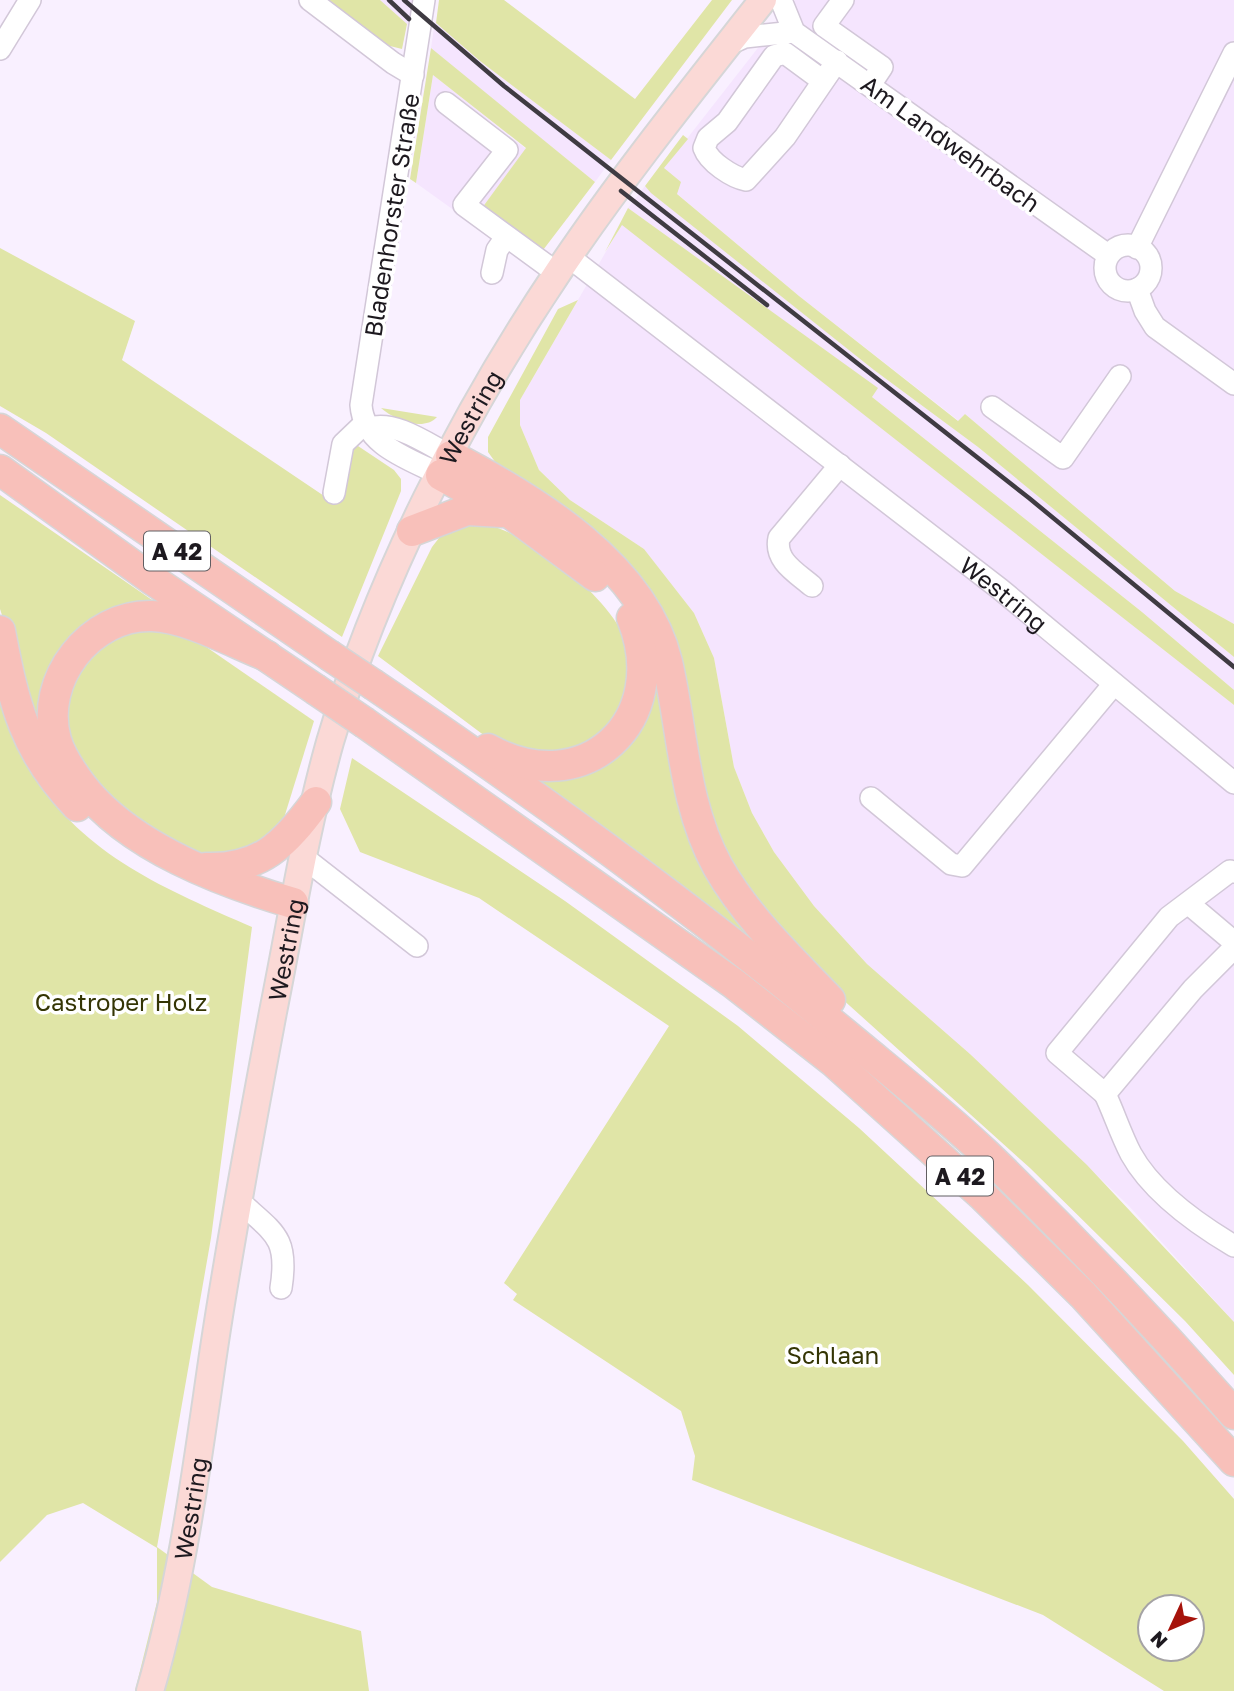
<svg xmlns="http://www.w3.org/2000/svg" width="1234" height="1691" viewBox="0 0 1234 1691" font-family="'Golos Text',sans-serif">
	<rect width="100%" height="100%" fill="#f9f0ff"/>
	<!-- built -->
	<g fill="#f5e5fe">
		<path d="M 380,0 L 412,0 L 409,28 L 407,24 Z"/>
		<path d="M 795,0 L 1234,0 L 1234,624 L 1175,591 L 965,414 L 959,421 L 799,296 L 676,193 L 664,168 L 761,44 L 776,37 Z"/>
		<path d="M 435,21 L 480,61 L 611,160 L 595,182 L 437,54 L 431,48 Z"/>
		<path d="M 433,75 L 526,149 L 482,208 L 462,216 L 416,183 Z"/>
		<path d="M 645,186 L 874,370 L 978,447 L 1234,657 L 1234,690 L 1142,612 L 872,397 L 877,388 L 628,208 Z"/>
		<path d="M 622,224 L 1234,705 L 1234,1322 L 1129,1206 L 970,1054 L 867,964 L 814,906 L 774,852 L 752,813 L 734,767 L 714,658 L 694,613 L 644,549 L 570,500 L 539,470 L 520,425 L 520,400 Z"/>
	</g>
	<!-- green -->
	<g fill="#e0e5a7" fill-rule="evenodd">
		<path d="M 327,0 L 380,0 L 407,24 L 402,49 L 386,45 Z"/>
		<path d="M 439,0 L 504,0 L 635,99 L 712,0 L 732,0 L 611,160 L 480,61 L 436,23 Z"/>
		<path d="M 431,48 L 595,182 L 540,254 L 482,208 L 526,148 L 433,75 L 416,183 L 410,179 Z"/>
		<path d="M 683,135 L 688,139 L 664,168 L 681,182 L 677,194 L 799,296 L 958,421 L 965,414 L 1175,591 L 1234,624 L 1234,657 L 978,447 L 874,370 L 651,193 L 645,186 Z"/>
		<path d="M 628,208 L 878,388 L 872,397 L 1142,612 L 1234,690 L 1234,705 L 622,225 L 605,252 Z"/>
		<path d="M 0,248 L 135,321 L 122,360 L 336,504 L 346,447 L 358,446 L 394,470 L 401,479 L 401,491 L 342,637 L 46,433 L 0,406 Z"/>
		<path d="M 578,300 L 520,400 L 520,425 L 539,470 L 570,500 L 644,549 L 694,613 L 714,658 L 734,767 L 752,813 L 774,852 L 814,906 L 867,964 L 970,1054 L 1087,1165 L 1234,1322 L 1234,1375 L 1185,1321 L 1030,1168 L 830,988 L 757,906 L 720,843 L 704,797 L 676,652 L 501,470 L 488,452 L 488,437 L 558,309 Z"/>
		<path d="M 381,408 L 437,417 C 423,432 395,420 381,408 Z"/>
		<path d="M 0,495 L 168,611 L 85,631 L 50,760 L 0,609 Z"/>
		<path d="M 466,524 C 478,525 491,525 503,530 C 548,548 639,619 633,674 C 631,691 622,709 618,726 L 558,757 L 493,742 L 378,656 L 432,547 L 446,529 Z"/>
		<path d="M 136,629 L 178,632 L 202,644 L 314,721 L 284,818 L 270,838 L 236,859 L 204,859 L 158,838 L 109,799 L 75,761 L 63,731 L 71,681 L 107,640 Z"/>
		<path d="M 653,671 L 673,729 L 762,948 L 531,780 L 582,775 L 608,761 Z"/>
		<path d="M 0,690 C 5,706 8,725 14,741 C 19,752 27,763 33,773 C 83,856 168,890 252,927 L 211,1238 L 157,1547 L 212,1587 L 361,1631 L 369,1691 L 135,1691 L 157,1602 L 157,1548 L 83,1503 L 47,1515 L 0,1562 Z"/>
		<path d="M 352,758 L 565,901 L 738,1026 L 859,1128 L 1028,1285 L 1183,1441 L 1234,1499 L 1234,1691 L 1164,1691 L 1043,1615 L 692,1480 L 695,1456 L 681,1411 L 513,1300 L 517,1294 L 504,1283 L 669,1026 L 479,898 L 360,852 L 340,809 ZM 1192,1607 L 1192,1649 L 1150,1649 L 1150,1607 Z"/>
	</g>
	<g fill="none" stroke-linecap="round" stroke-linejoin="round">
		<defs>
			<g id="minor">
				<path d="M 310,0 L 393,63 L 413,75"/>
				<path d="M 424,0 L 361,405 C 364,446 410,459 441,475"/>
				<path d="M 781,0 L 794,32 L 1108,255"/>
				<path d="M 843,0 L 824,26 L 882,67 L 870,85"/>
				<path d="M 729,44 L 745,37 L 794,32"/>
				<path d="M 0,49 L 30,0"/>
				<path d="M 823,81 L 785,53 L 774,56 L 727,122 L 708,138 L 704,148 C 709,162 732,177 746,180 L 785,137 L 837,61"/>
				<path d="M 446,103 L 507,150 L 464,205 L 557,273"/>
				<circle cx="1128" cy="268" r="23"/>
				<path d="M 1137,248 L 1234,53"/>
				<path id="s1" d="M 569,257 L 1000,589 L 1234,783"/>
				<path d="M 492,273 L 497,250 L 506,237"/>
				<path d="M 1137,289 L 1145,311 L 1155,327 L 1234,384"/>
				<path d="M 992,407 L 1063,458 L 1120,376"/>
				<path d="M 370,428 C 395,420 429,445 451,456"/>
				<path d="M 334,493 L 343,444 L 365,423"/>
				<path d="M 812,586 C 797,573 774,561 779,538 L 840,465"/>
				<path d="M 871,798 L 951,864 L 962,866 L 1114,684"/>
				<path d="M 303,857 L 417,946"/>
				<path d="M 1234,872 L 1230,871 L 1169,917 L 1057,1053 L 1105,1094 L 1193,989 L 1234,948"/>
				<path d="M 1189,904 L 1234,942"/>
				<path d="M 1105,1094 C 1114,1113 1121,1135 1131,1154 C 1152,1192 1197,1224 1234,1246"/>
				<path d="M 239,1201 C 274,1233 289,1237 281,1288"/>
			</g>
			<g id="major">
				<path id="s2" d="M 150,1691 C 183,1579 197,1463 214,1348 C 231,1235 252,1124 273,1012 C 291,922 305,831 330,742 C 378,579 463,413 558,272 C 621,178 693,89 763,0"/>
			</g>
			<g id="highway">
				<path d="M 0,429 L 329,655"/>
				<path d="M 451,456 C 534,499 644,565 667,662 C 683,730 683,804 718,867 C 747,918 790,958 830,1000"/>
				<path d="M 0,470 L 153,580 L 315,689"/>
				<path d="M 441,475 L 510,513 L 595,576"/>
				<path d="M 412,531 L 467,510 L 502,512"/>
				<path d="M 0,631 C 14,704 24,750 77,806"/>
				<path d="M 267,656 C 234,643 187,617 152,616 C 90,614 39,680 56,740 C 60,754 73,774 82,786 C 129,847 222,882 293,903"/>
				<path d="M 374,685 C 536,794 694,909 844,1033 C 892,1073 942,1112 987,1155 C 1073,1238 1155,1324 1234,1414"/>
				<path d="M 365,723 L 733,983 L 834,1062 L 983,1196 L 1083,1295 L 1234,1461"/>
				<path d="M 488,749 C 585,803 673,720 632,618"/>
				<path d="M 206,868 C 261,870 285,844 316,802"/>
			</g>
		</defs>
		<!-- minor casing -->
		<use href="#minor" stroke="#d2c7d8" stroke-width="24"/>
		<!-- major casing -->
		<use href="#major" stroke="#d6d6d7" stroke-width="30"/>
		<!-- highway casing -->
		<use href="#highway" stroke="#d6d6d7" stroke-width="33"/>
		<!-- minor -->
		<use href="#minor" stroke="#fff" stroke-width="21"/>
		<!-- major -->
		<use href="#major" stroke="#fbd9d6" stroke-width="26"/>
		<!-- highway -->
		<use href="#highway" stroke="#f8c0ba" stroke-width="30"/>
		<!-- rail -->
		<g stroke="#3f3b42" stroke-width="4.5">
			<path d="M 389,0 L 409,19"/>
			<path d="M 404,0 L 504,86 L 1029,498 L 1234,667"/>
			<path d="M 621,191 L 767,305"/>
		</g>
		<defs>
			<g id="highway-bridge">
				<path d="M 329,655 L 374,685"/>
				<path d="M 315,689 L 365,723"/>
			</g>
		</defs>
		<!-- highway-bridge casing -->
		<use href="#highway-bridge" stroke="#d6d6d7" stroke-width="33" stroke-linecap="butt"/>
		<!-- highway-bridge -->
		<use href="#highway-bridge" stroke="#f8c0ba" stroke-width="30"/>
	</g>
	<g text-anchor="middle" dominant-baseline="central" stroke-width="7" stroke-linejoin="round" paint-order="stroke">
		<!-- shield labels -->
		<g fill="#fff" stroke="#615e62" stroke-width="2">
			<rect x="144" y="531.5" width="66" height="39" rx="5"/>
			<rect x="927" y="1156.5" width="66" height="39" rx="5"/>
		</g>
		<g font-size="23" font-weight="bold" fill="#1d191f">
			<text x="177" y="551">A 42</text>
			<text x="960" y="1176">A 42</text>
		</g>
		<!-- street labels -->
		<g font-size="24" fill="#1d191f" stroke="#fff">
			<text transform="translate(951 143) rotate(36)">Am Landwehrbach</text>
			<text transform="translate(391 215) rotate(-81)">Bladenhorster Straße</text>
			<text stroke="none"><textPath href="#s2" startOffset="1321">Westring</textPath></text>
			<text stroke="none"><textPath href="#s1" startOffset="550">Westring</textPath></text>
			<text stroke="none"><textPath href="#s2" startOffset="754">Westring</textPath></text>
			<text stroke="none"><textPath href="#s2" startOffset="187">Westring</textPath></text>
		</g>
		<!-- park labels -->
		<g font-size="24" fill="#343504" stroke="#fff">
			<text x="121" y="1001">Castroper Holz</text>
			<text x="833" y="1354">Schlaan</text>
		</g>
	</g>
	<!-- north arrow -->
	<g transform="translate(1171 1628) rotate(226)"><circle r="33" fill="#ffffff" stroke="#a5a3a5" stroke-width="2"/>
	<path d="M0-5L12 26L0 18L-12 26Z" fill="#a6130b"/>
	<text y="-10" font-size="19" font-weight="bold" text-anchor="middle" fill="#1d191f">N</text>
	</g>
</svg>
